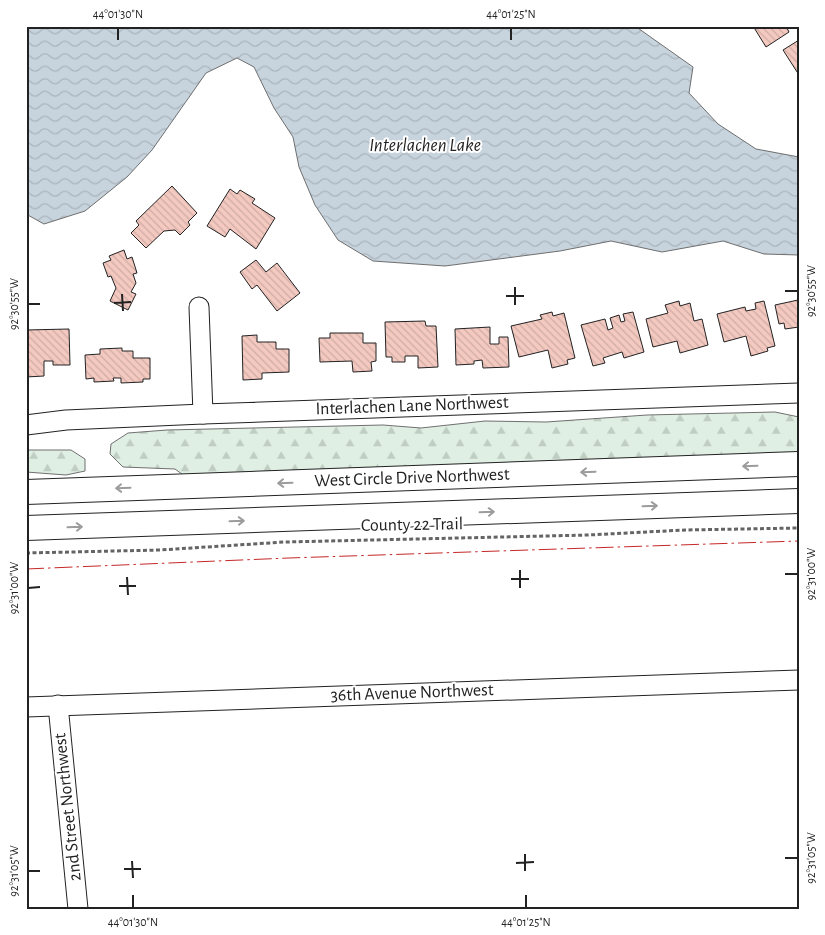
<svg xmlns="http://www.w3.org/2000/svg" width="825" height="935" viewBox="0 0 825 935" font-family="'Alegreya Sans',sans-serif">
	<defs>
		<pattern id="forest-firs" width="22" height="20" patternUnits="userSpaceOnUse" patternTransform="scale(1.25)"><rect width="22" height="20" fill="#e0efe3"/><path d="M5 1l3.5 6h-7zM16 11l3.5 6h-7z" fill="#c0cdc2"/></pattern>
		<pattern id="water-waves" width="16" height="10" patternUnits="userSpaceOnUse" patternTransform="scale(1.25)"><rect width="16" height="10" fill="#c7d3dd"/><path d="M0 5q4-4 8 0t8 0" fill="none" stroke="#abb5bd"/></pattern>
		<pattern id="building-back-hatch" width="6" height="6" patternUnits="userSpaceOnUse" patternTransform="scale(1.25)"><rect width="6" height="6" fill="#f3c9c0"/><path d="M-1 5l2 2M0 0l6 6M5-1l2 2" fill="none" stroke="#d0aca5"/></pattern>
	</defs>
	<rect width="100%" height="100%" fill="#fff"/>
	<!-- forest -->
	<g fill="url(#forest-firs)" stroke="#6f6f6f">
		<path d="M 775,412 L 799,417 L 799,463 L 190,480 L 175,469 L 123,467 L 110,454 L 111,444 L 128,433 L 167,430 L 383,425 L 421,428 L 485,421 L 546,422 L 647,415 Z"/>
		<path d="M 26,450 L 71,450 L 85,459 L 85,471 L 66,475 L 26,472 Z"/>
	</g>
	<!-- water -->
	<path fill="url(#water-waves)" stroke="#6f6f6f" d="M 26,26 L 635,26 L 693,67 L 689,93 L 718,124 L 756,149 L 799,157 L 799,255 L 764,254 L 723,241 L 662,252 L 611,241 L 560,251 L 445,266 L 373,261 L 338,240 L 315,205 L 299,167 L 293,137 L 274,108 L 254,67 L 237,58 L 206,73 L 152,150 L 127,177 L 85,211 L 44,224 L 26,214 Z"/>
	<!-- building -->
	<g fill="url(#building-back-hatch)" stroke="#222">
		<path d="M 753,26 L 789,26 L 787,28 L 789,32 L 766,47 Z"/>
		<path d="M 799,40 L 799,75 L 783,50 Z"/>
		<path d="M 172,186 L 197,213 L 188,222 L 190,225 L 180,235 L 175,230 L 164,231 L 146,248 L 131,233 L 139,225 L 136,221 Z"/>
		<path d="M 230,189 L 237,194 L 240,190 L 255,199 L 252,203 L 275,218 L 256,249 L 230,229 L 225,237 L 207,226 Z"/>
		<path d="M 124,250 L 127,259 L 132,257 L 137,273 L 133,274 L 136,283 L 131,292 L 136,294 L 128,310 L 110,301 L 116,288 L 111,276 L 108,277 L 103,263 L 111,260 L 109,256 Z"/>
		<path d="M 256,260 L 266,272 L 277,263 L 300,293 L 277,311 L 257,285 L 252,289 L 240,272 Z"/>
		<path d="M 799,294 L 799,327 L 785,329 L 784,323 L 779,324 L 775,305 L 798,300 Z"/>
		<path d="M 679,301 L 680,306 L 690,303 L 694,321 L 702,319 L 708,345 L 680,353 L 677,341 L 653,347 L 646,319 L 668,313 L 665,305 Z"/>
		<path d="M 764,301 L 775,346 L 767,348 L 768,351 L 751,356 L 746,336 L 724,342 L 717,314 L 745,307 L 746,311 L 756,309 L 755,303 Z"/>
		<path d="M 552,312 L 553,316 L 564,313 L 575,358 L 567,360 L 568,364 L 552,368 L 548,350 L 519,357 L 511,326 L 542,319 L 540,315 Z"/>
		<path d="M 633,312 L 644,352 L 624,358 L 622,352 L 603,358 L 605,363 L 593,366 L 581,325 L 605,319 L 608,330 L 613,328 L 610,318 L 619,315 L 621,322 L 625,321 L 623,314 Z"/>
		<path d="M 425,321 L 426,326 L 436,326 L 438,367 L 418,368 L 418,356 L 405,356 L 405,362 L 392,362 L 392,357 L 386,357 L 385,322 Z"/>
		<path d="M 490,327 L 490,344 L 499,344 L 499,337 L 508,337 L 509,367 L 483,368 L 482,360 L 474,361 L 474,364 L 456,365 L 455,329 Z"/>
		<path d="M 69,329 L 70,365 L 53,365 L 53,361 L 44,361 L 44,376 L 26,377 L 26,330 Z"/>
		<path d="M 330,333 L 363,333 L 363,343 L 376,343 L 376,361 L 371,362 L 372,371 L 353,372 L 352,361 L 320,362 L 319,338 L 330,338 Z"/>
		<path d="M 257,335 L 257,342 L 276,342 L 276,349 L 289,349 L 289,372 L 262,373 L 262,379 L 243,380 L 242,336 Z"/>
		<path d="M 122,348 L 122,351 L 133,351 L 133,358 L 150,358 L 150,379 L 143,379 L 143,382 L 121,383 L 121,378 L 113,378 L 114,381 L 94,382 L 94,378 L 86,379 L 85,355 L 100,354 L 100,349 Z"/>
	</g>
	<g fill="none" stroke-linecap="round" stroke-linejoin="round">
		<defs>
			<g id="minor">
				<path d="M 199,307 L 203,414"/>
				<path d="M 26,425 L 66,420 L 203,414 L 799,393"/>
				<path d="M 58,705 L 78,909"/>
				<path d="M 26,707 L 799,680"/>
			</g>
			<g id="major">
				<path d="M 26,492 L 799,464"/>
				<path d="M 26,528 L 799,501"/>
			</g>
		</defs>
		<!-- minor casing -->
		<use href="#minor" stroke="#222" stroke-width="21"/>
		<!-- major casing -->
		<use href="#major" stroke="#222" stroke-width="26"/>
		<!-- path -->
		<path stroke="#646464" stroke-width="3" stroke-dasharray="4 2.5" stroke-linecap="butt" d="M 26,553 L 160,550 L 285,542 L 588,535 L 685,530 L 799,528"/>
		<!-- minor -->
		<use href="#minor" stroke="#fff" stroke-width="19"/>
		<!-- major -->
		<use href="#major" stroke="#fff" stroke-width="24"/>
		<!-- power -->
		<path stroke="#c62828" stroke-width="1" stroke-dasharray="18 4 2.5 4" stroke-linecap="butt" d="M 26,569 L 289,558 L 799,541"/>
	</g>
	<!-- one-way arrows -->
	<defs><path id="oneway-shaft" d="M-6 0H5M1.5-3L5.5 0L1.5 3" fill="none" stroke-width="1.6" stroke-linecap="round" stroke-linejoin="round" transform="scale(1.25)"/></defs>
	<g stroke="#9c9c9c">
		<use href="#oneway-shaft" transform="translate(750 466) rotate(178)"/>
		<use href="#oneway-shaft" transform="translate(588 472) rotate(178)"/>
		<use href="#oneway-shaft" transform="translate(285 483) rotate(178)"/>
		<use href="#oneway-shaft" transform="translate(123 488) rotate(178)"/>
		<use href="#oneway-shaft" transform="translate(650 506) rotate(-2)"/>
		<use href="#oneway-shaft" transform="translate(487 512) rotate(-2)"/>
		<use href="#oneway-shaft" transform="translate(237 521) rotate(-2)"/>
		<use href="#oneway-shaft" transform="translate(75 527) rotate(-2)"/>
	</g>
	<!-- ticks -->
	<path fill="none" stroke="#222" stroke-width="2" d="M 118,28 L 118,40M 511,28 L 511,40M 515,287 L 515,305M 785,291 L 798,291M 122,294 L 123,311M 506,296 L 524,296M 114,303 L 131,302M 28,304 L 40,304M 520,570 L 520,588M 785,574 L 798,574M 127,577 L 128,595M 511,579 L 529,579M 119,586 L 136,586M 28,588 L 40,587M 525,854 L 525,871M 785,858 L 798,858M 132,861 L 133,878M 516,863 L 534,862M 124,869 L 141,869M 28,871 L 40,871M 133,895 L 133,908M 526,895 L 526,908"/>
	<g text-anchor="middle" dominant-baseline="central" stroke-width="4" stroke-linejoin="round" paint-order="stroke">
		<!-- street labels -->
		<g font-size="18" fill="#222" stroke="#fff">
			<text transform="translate(412 406) rotate(-2)">Interlachen Lane Northwest</text>
			<text transform="translate(412 478) rotate(-2)">West Circle Drive Northwest</text>
			<text transform="translate(412 525) rotate(-1)">County 22 Trail</text>
			<text transform="translate(412 693) rotate(-2)">36th Avenue Northwest</text>
			<text transform="translate(68 807) rotate(-96)">2nd Street Northwest</text>
		</g>
		<!-- water labels -->
		<g font-size="19" font-style="italic" fill="#222" stroke="#fff">
			<text x="425" y="145">Interlachen Lake</text>
		</g>
	</g>
	<!-- border -->
	<rect width="825" height="935" fill="none" stroke="#ffffff" stroke-width="55"/>
	<rect x="28" y="28" width="770" height="880" fill="none" stroke="#222" stroke-width="2"/>
	<g font-size="12" text-anchor="middle" fill="#222">
		<text x="118" y="18">44°01'30"N</text>
		<text x="511" y="18">44°01'25"N</text>
		<text transform="translate(811 291) rotate(-90)" y="4">92°30'55"W</text>
		<text transform="translate(14 304) rotate(-90)" y="4">92°30'55"W</text>
		<text transform="translate(811 574) rotate(-90)" y="4">92°31'00"W</text>
		<text transform="translate(14 588) rotate(-90)" y="4">92°31'00"W</text>
		<text transform="translate(811 858) rotate(-90)" y="4">92°31'05"W</text>
		<text transform="translate(14 871) rotate(-90)" y="4">92°31'05"W</text>
		<text x="133" y="926">44°01'30"N</text>
		<text x="526" y="926">44°01'25"N</text>
	</g>
</svg>
